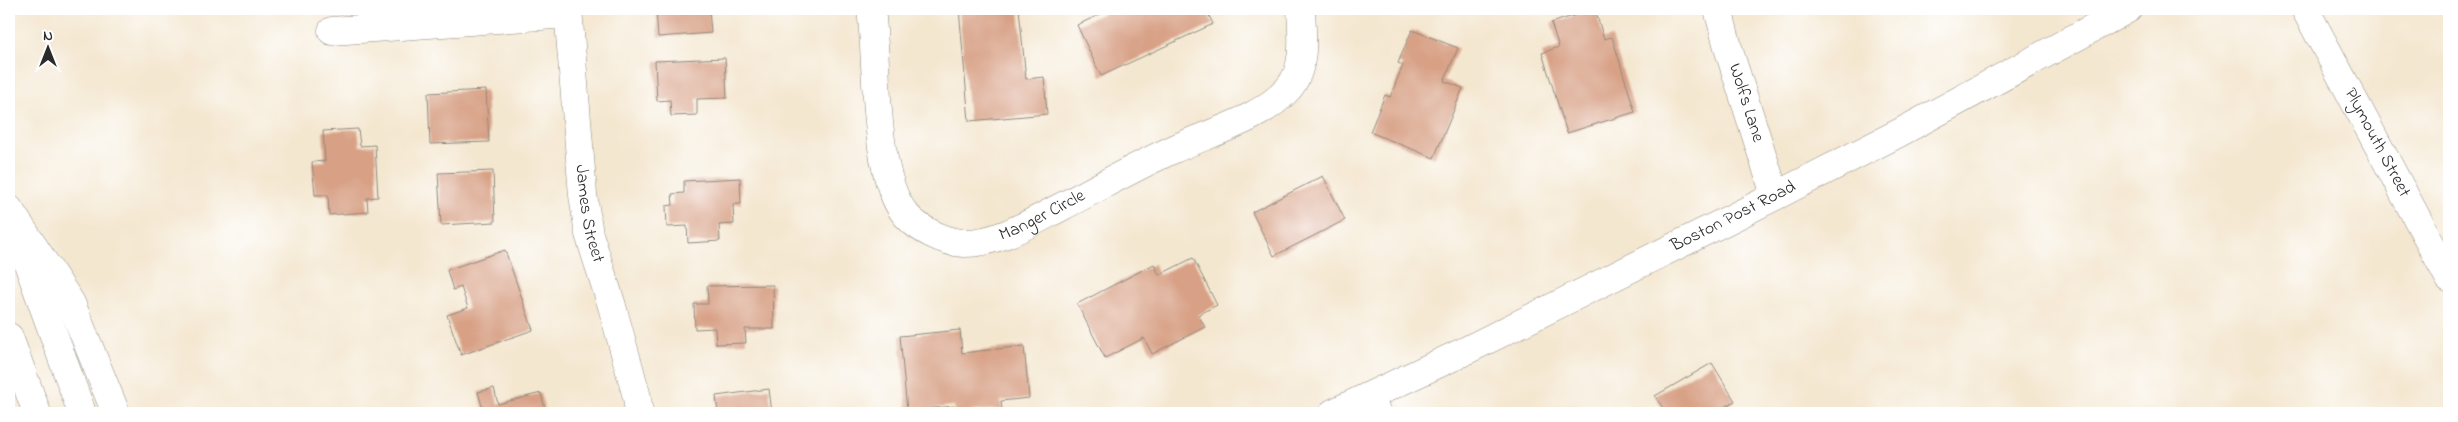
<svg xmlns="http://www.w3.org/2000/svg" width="2458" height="422" viewBox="0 0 2458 422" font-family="'Indie Flower',sans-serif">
	<rect width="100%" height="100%" fill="#fff"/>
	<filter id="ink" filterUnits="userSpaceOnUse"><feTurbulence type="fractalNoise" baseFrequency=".02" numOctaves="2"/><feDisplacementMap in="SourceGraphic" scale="10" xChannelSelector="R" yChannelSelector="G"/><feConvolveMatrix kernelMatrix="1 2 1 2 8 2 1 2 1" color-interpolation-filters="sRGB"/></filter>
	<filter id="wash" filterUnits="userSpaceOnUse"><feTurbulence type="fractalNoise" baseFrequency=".0096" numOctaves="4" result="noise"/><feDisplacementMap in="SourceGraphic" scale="20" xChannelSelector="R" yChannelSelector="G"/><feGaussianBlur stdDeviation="1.12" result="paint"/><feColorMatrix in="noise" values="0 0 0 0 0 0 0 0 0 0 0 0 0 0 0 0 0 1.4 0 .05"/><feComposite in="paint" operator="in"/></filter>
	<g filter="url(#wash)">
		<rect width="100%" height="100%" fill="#f4e7d0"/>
		<g id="blocks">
			<!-- building -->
			<g fill="#d8a186">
				<path d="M 656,9 L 709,9 L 711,33 L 658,37 Z"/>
				<path d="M 959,9 L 1019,9 L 1026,79 L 1044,77 L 1047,114 L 969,121 Z"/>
				<path d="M 1112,9 L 1206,9 L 1213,24 L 1101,76 L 1077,25 Z"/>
				<path d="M 1595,9 L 1604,39 L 1612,37 L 1635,112 L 1567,133 L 1542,53 L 1559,47 L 1551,23 Z"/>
				<path d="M 1412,30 L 1458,48 L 1444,81 L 1463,88 L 1434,158 L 1370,132 L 1385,95 L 1390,97 L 1403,65 L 1398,63 Z"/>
				<path d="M 725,58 L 727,98 L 697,99 L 697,115 L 671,116 L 670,100 L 657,101 L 655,61 Z"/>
				<path d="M 486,90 L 489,142 L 430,144 L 428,93 Z"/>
				<path d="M 358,129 L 360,146 L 375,145 L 378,197 L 367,198 L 368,212 L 329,215 L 328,195 L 315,195 L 312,162 L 325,161 L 323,131 Z"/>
				<path d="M 493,171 L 495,222 L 441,225 L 438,173 Z"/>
				<path d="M 1323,176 L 1345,220 L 1274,256 L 1252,212 Z"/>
				<path d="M 740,178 L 741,204 L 733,204 L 734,224 L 719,225 L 720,241 L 688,243 L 687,226 L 667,227 L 666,206 L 673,205 L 672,194 L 684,193 L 684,181 Z"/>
				<path d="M 505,250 L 533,330 L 461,355 L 447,315 L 468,308 L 461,287 L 453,290 L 447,270 Z"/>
				<path d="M 1193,258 L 1217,305 L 1198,315 L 1205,327 L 1152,354 L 1144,338 L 1105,358 L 1077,304 L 1154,264 L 1159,275 Z"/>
				<path d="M 773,285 L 774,329 L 745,329 L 746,343 L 716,344 L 715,328 L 695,329 L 694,304 L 708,304 L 707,286 Z"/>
				<path d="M 960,330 L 962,353 L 1024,346 L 1029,398 L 1001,401 L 1002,409 L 955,413 L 954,406 L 907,411 L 900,336 Z"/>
				<path d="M 1712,363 L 1735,401 L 1713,413 L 1666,413 L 1655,396 Z"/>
				<path d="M 494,388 L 498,404 L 541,393 L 546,413 L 484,413 L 478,392 Z"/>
				<path d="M 769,389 L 772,413 L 718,413 L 716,396 Z"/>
			</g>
		</g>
	</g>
	<g filter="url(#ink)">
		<use href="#blocks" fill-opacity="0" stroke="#90897e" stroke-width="1"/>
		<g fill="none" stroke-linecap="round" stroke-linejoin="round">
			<defs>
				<g id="minor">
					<path id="s1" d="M 568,9 L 583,195 L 589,234 L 612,306 L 637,397 L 639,413"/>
					<path id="s2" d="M 871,9 C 878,61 872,175 906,215 C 918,229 944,242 963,243 C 997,244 1032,222 1061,207 C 1098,188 1134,167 1172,150 C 1210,132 1259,121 1288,89 C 1307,68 1302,34 1301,9"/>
					<path id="s3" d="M 2305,9 L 2449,278"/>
					<path d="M 332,31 L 568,14"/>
					<path d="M 1369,397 L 1377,413"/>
				</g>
				<g id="tertiary">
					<path id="s4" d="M 1718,9 L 1729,51 L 1775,195"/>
				</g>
				<g id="primary">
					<path id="s5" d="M 1333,413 L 1461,353 L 1736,216 L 1899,133 L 2128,9"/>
				</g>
				<g id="motorway">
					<path d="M 9,209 L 71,303 L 116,413"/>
					<path d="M 23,250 L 82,413"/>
					<path d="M 9,337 L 37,413"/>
				</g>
			</defs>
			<!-- minor casing -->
			<use href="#minor" stroke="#90897e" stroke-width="29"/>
			<!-- tertiary casing -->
			<use href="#tertiary" stroke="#90897e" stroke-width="29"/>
			<!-- primary casing -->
			<use href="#primary" stroke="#90897e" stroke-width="29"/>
			<!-- motorway casing -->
			<use href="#motorway" stroke="#90897e" stroke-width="29"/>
			<!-- minor -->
			<use href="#minor" stroke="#fff" stroke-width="28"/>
			<!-- tertiary -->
			<use href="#tertiary" stroke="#fff" stroke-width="28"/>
			<!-- primary -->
			<use href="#primary" stroke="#fff" stroke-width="28"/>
			<!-- motorway -->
			<use href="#motorway" stroke="#fff" stroke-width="28"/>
		</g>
	</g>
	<g text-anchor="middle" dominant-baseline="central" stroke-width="4" stroke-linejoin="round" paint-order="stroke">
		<!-- street labels -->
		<g font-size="18" fill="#2b2b2b" stroke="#fff">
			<text stroke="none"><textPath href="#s4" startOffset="98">Wolfs Lane</textPath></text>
			<text stroke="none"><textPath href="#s3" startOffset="152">Plymouth Street</textPath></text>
			<text stroke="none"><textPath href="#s1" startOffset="206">James Street</textPath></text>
			<text stroke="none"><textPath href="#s2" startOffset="361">Manger Circle</textPath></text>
			<text stroke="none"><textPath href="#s5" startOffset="446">Boston Post Road</textPath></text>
		</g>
	</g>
	<!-- margin -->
	<rect width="2458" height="422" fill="none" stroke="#fff" stroke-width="30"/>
	<!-- north arrow -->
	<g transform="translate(48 48)" stroke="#ffffff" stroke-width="4" paint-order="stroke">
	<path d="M0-4L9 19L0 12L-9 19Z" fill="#2b2b2b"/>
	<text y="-8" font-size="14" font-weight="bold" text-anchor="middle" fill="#2b2b2b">N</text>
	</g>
</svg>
